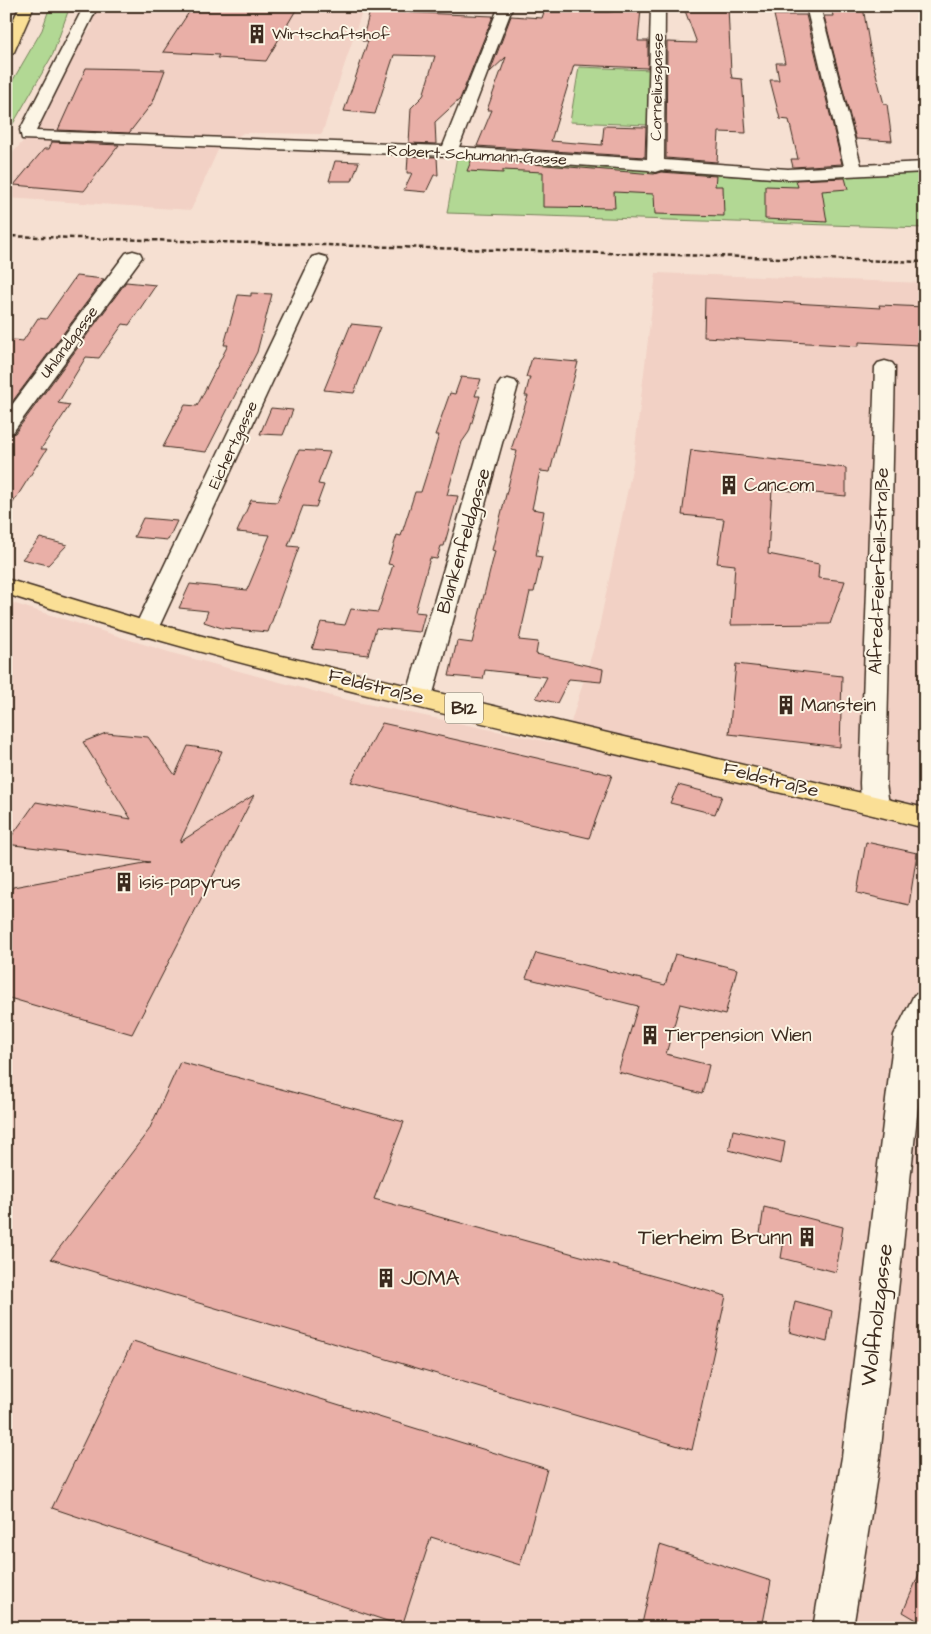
<svg xmlns="http://www.w3.org/2000/svg" width="931" height="1634" viewBox="0 0 931 1634" font-family="'Architects Daughter',sans-serif">
	<rect width="100%" height="100%" fill="#f6e0d2"/>
	<filter id="ink" filterUnits="userSpaceOnUse"><feTurbulence type="fractalNoise" baseFrequency=".02" numOctaves="2"/><feDisplacementMap in="SourceGraphic" scale="10" xChannelSelector="R" yChannelSelector="G"/><feConvolveMatrix kernelMatrix="1 2 1 2 8 2 1 2 1" color-interpolation-filters="sRGB"/></filter>
	<g filter="url(#ink)">
		<!-- built -->
		<g fill="#f2d1c5">
			<path d="M 94,6 L 341,6 L 363,8 L 322,134 L 243,133 L 218,150 L 191,210 L 6,198 L 6,160 L 28,136 L 66,56 L 92,28 Z"/>
			<path d="M 656,273 L 925,283 L 925,1628 L 6,1628 L 6,601 L 172,653 L 343,699 L 564,745 L 597,637 L 633,464 Z"/>
		</g>
		<!-- green -->
		<g fill="#b2d894" stroke="#768159">
			<path d="M 50,6 L 70,6 L 53,54 L 6,136 L 6,92 L 42,30 Z"/>
			<path d="M 579,67 L 652,70 L 648,125 L 570,122 Z"/>
			<path d="M 457,156 L 787,180 L 925,172 L 925,228 L 447,213 Z"/>
		</g>
		<!-- building -->
		<g fill="#e9afa7" stroke="#3b2a1e">
			<path d="M 193,6 L 250,7 L 296,10 L 266,61 L 217,58 L 219,55 L 163,52 Z"/>
			<path d="M 831,6 L 863,7 L 871,55 L 884,104 L 887,104 L 892,141 L 856,139 L 824,16 L 833,16 Z"/>
			<path d="M 728,7 L 731,73 L 732,78 L 742,79 L 746,133 L 719,132 L 717,162 L 666,158 L 667,42 L 697,43 L 684,8 Z"/>
			<path d="M 621,9 L 641,9 L 638,41 L 648,41 L 648,68 L 574,65 L 551,141 L 602,145 L 604,126 L 646,127 L 645,157 L 477,146 L 492,110 L 487,110 L 506,57 L 490,72 L 511,16 L 542,18 L 544,12 L 608,12 L 621,11 Z"/>
			<path d="M 370,11 L 493,16 L 460,99 L 435,122 L 436,144 L 409,143 L 411,108 L 423,96 L 435,56 L 394,55 L 375,114 L 344,111 L 368,41 L 362,41 Z"/>
			<path d="M 774,15 L 806,15 L 842,164 L 793,167 L 791,159 L 798,159 L 789,120 L 780,119 L 770,80 L 779,80 L 776,63 L 785,63 Z"/>
			<path d="M 86,68 L 137,69 L 165,70 L 153,102 L 129,133 L 58,130 Z"/>
			<path d="M 52,142 L 119,145 L 84,191 L 14,185 L 44,149 L 49,149 Z"/>
			<path d="M 408,156 L 437,157 L 438,175 L 434,175 L 426,192 L 404,190 L 412,173 L 407,173 Z"/>
			<path d="M 472,159 L 654,174 L 661,172 L 716,176 L 715,186 L 723,186 L 724,216 L 655,214 L 654,194 L 614,192 L 615,208 L 543,207 L 543,172 L 503,170 L 503,173 L 467,171 Z"/>
			<path d="M 335,161 L 359,162 L 352,181 L 329,181 Z"/>
			<path d="M 845,178 L 848,189 L 822,191 L 827,222 L 765,219 L 765,186 L 798,187 L 796,180 Z"/>
			<path d="M 76,276 L 104,279 L 6,410 L 6,348 L 13,340 L 23,341 L 38,318 L 46,319 Z"/>
			<path d="M 126,282 L 156,285 L 129,325 L 123,324 L 99,358 L 86,357 L 58,403 L 70,405 L 41,449 L 47,449 L 6,514 L 6,436 L 15,433 Z"/>
			<path d="M 251,293 L 272,294 L 257,352 L 206,452 L 163,447 L 185,405 L 197,406 L 228,345 L 224,345 L 238,295 L 251,296 Z"/>
			<path d="M 705,298 L 880,308 L 879,305 L 925,307 L 925,338 L 918,338 L 919,345 L 859,342 L 859,346 L 704,337 Z"/>
			<path d="M 351,324 L 380,327 L 354,393 L 324,390 Z"/>
			<path d="M 532,358 L 578,362 L 550,472 L 540,471 L 532,509 L 544,511 L 536,556 L 542,557 L 534,592 L 530,592 L 519,640 L 538,642 L 536,654 L 603,669 L 601,682 L 569,679 L 557,703 L 536,698 L 547,677 L 485,670 L 483,679 L 449,676 L 457,641 L 472,643 L 495,551 L 492,550 L 517,451 L 511,450 L 528,396 L 525,396 L 530,377 L 526,377 Z"/>
			<path d="M 461,377 L 481,379 L 475,396 L 480,396 L 469,432 L 462,442 L 447,495 L 458,496 L 444,546 L 441,546 L 437,559 L 430,558 L 415,612 L 425,613 L 420,632 L 376,628 L 368,655 L 312,649 L 321,622 L 345,625 L 351,609 L 378,612 L 393,565 L 388,564 L 397,535 L 401,536 L 415,492 L 421,492 L 439,435 L 435,435 L 450,393 L 455,394 Z"/>
			<path d="M 271,408 L 293,410 L 283,435 L 260,434 Z"/>
			<path d="M 299,450 L 330,452 L 318,484 L 324,485 L 316,507 L 303,506 L 288,546 L 299,547 L 268,632 L 222,628 L 204,622 L 208,611 L 179,608 L 190,584 L 247,590 L 270,535 L 237,532 L 251,500 L 277,502 Z"/>
			<path d="M 691,450 L 846,468 L 846,496 L 772,489 L 768,554 L 819,564 L 818,578 L 845,581 L 830,624 L 731,625 L 735,565 L 717,563 L 724,519 L 682,515 Z"/>
			<path d="M 143,518 L 177,521 L 168,540 L 134,537 Z"/>
			<path d="M 40,538 L 67,545 L 48,565 L 22,559 Z"/>
			<path d="M 736,664 L 842,676 L 840,747 L 729,734 Z"/>
			<path d="M 382,723 L 612,775 L 589,838 L 351,782 Z"/>
			<path d="M 106,733 L 148,737 L 175,775 L 188,746 L 222,751 L 180,842 L 254,795 L 132,1034 L 6,997 L 6,898 L 13,887 L 150,862 L 6,844 L 36,802 L 131,819 L 83,742 Z"/>
			<path d="M 678,785 L 722,796 L 715,814 L 670,803 Z"/>
			<path d="M 866,842 L 917,853 L 909,905 L 857,893 Z"/>
			<path d="M 536,953 L 665,985 L 675,954 L 737,969 L 725,1015 L 680,1004 L 666,1054 L 709,1065 L 702,1094 L 618,1072 L 638,1006 L 526,978 Z"/>
			<path d="M 180,1062 L 404,1122 L 374,1199 L 726,1296 L 692,1450 L 51,1259 L 149,1130 Z"/>
			<path d="M 733,1130 L 785,1142 L 781,1164 L 729,1150 Z"/>
			<path d="M 764,1207 L 843,1227 L 836,1272 L 781,1258 L 784,1240 L 760,1234 Z"/>
			<path d="M 795,1301 L 832,1311 L 827,1342 L 789,1332 Z"/>
			<path d="M 133,1341 L 547,1469 L 520,1565 L 431,1537 L 402,1626 L 52,1508 Z"/>
			<path d="M 660,1545 L 771,1581 L 762,1628 L 641,1628 Z"/>
			<path d="M 925,1560 L 925,1625 L 903,1612 Z"/>
		</g>
		<g fill="none" stroke-linecap="round" stroke-linejoin="round">
			<defs>
				<g id="street">
					<path d="M 84,6 L 98,6 L 36,131 L 443,146 L 499,6 L 513,6 L 459,147 L 647,159 L 651,6 L 665,6 L 664,160 L 788,169 L 844,166 L 806,6 L 820,6 L 861,165 L 925,162 L 925,172 L 788,179 L 661,170 L 655,172 L 648,170 L 449,156 L 22,139 L 20,130 Z"/>
					<path d="M 133,251 L 140,253 L 142,257 L 13,432 L 6,434 L 6,413 L 126,253 Z"/>
					<path d="M 319,255 L 326,257 L 328,261 L 158,629 L 155,635 L 146,637 L 137,635 L 134,629 L 310,261 L 312,257 Z"/>
					<path d="M 885,361 L 892,363 L 895,367 L 886,783 L 889,805 L 885,812 L 875,815 L 865,812 L 861,805 L 860,783 L 875,367 L 878,363 Z"/>
					<path d="M 508,379 L 515,381 L 518,385 L 432,697 L 428,703 L 419,706 L 410,703 L 406,697 L 498,385 L 501,381 Z"/>
					<path d="M 925,992 L 925,1042 L 880,1457 L 853,1628 L 813,1628 L 842,1457 L 894,1035 L 914,995 Z"/>
				</g>
				<path id="primary" d="M 6,579 L 138,619 L 244,647 L 925,808 L 925,828 C 619,751 307,691 6,594 Z"/>
				<path id="highway" d="M 20,6 L 34,6 L 14,52 L 6,56 L 6,35 Z"/>
			</defs>
			<!-- street casing -->
			<use href="#street" stroke="#3b2a1e" stroke-width="3"/>
			<!-- primary casing -->
			<use href="#primary" stroke="#3b2a1e" stroke-width="3"/>
			<!-- highway casing -->
			<use href="#highway" stroke="#3b2a1e" stroke-width="3"/>
			<!-- street -->
			<use href="#street" fill="#fcf5e5" fill-rule="evenodd"/>
			<!-- primary -->
			<use href="#primary" fill="#fadf96" fill-rule="evenodd"/>
			<!-- highway -->
			<use href="#highway" fill="#fadf96" fill-rule="evenodd"/>
			<!-- rail -->
			<path stroke="#3b2a1e" stroke-width="2.5" stroke-dasharray="4.5 2.5" stroke-linecap="butt" d="M 6,236 L 925,262"/>
		</g>
	</g>
	<!-- icons -->
	<defs>
		<symbol id="building-bare" viewBox="-9 -9 18 18"><path d="M-4-6H4V6H1V3H-1V6H-4ZM-2.5-4.3h1.7v1.8h-1.7ZM.8-4.3h1.7v1.8H.8ZM-2.5-1h1.7V.8h-1.7ZM.8-1h1.7V.8H.8Z" fill="#3b2a1e" stroke="#fcf5e5" stroke-width="2.5" paint-order="stroke"/></symbol>
	</defs>
	<g fill-rule="evenodd">
		<use href="#building-bare" x="243" y="20" width="28" height="28"/>
		<use href="#building-bare" x="715" y="471" width="28" height="28"/>
		<use href="#building-bare" x="772" y="691" width="28" height="28"/>
		<use href="#building-bare" x="110" y="868" width="28" height="28"/>
		<use href="#building-bare" x="636" y="1021" width="28" height="28"/>
		<use href="#building-bare" x="793" y="1223" width="28" height="28"/>
		<use href="#building-bare" x="372" y="1264" width="28" height="28"/>
	</g>
	<g text-anchor="middle" dominant-baseline="central" stroke-width="4" stroke-linejoin="round" paint-order="stroke">
		<!-- far-poi labels -->
		<g font-size="16" fill="#3b2a1e" stroke="#fcf5e5" text-anchor="start">
			<text x="272" y="34">Wirtschaftshof</text>
		</g>
		<!-- far-street labels -->
		<g font-size="16" fill="#3b2a1e" stroke="#fcf5e5">
			<text transform="translate(657 87) rotate(-89)">Corneliusgasse</text>
			<text transform="translate(477 155) rotate(3)">Robert-Schumann-Gasse</text>
			<text transform="translate(69 342) rotate(-53)">Uhlandgasse</text>
			<text transform="translate(233 445) rotate(-65)">Eichertgasse</text>
		</g>
		<!-- shield labels -->
		<rect fill="#fcf5e5" stroke="#75675a" stroke-width="1" x="445" y="692.5" width="38" height="31" rx="4"/>
		<g font-size="18" font-weight="bold" fill="#3b2a1e">
			<text x="464" y="708">B12</text>
		</g>
		<!-- poi labels -->
		<g font-size="19" fill="#3b2a1e" stroke="#fcf5e5" text-anchor="start">
			<text x="744" y="485">Cancom</text>
			<text x="801" y="705">Manstein</text>
			<text x="139" y="882">isis-papyrus</text>
			<text x="665" y="1035">Tierpension Wien</text>
		</g>
		<!-- street labels -->
		<g font-size="19" fill="#3b2a1e" stroke="#fcf5e5">
			<text transform="translate(464 541) rotate(-74)">Blankenfeldgasse</text>
			<text transform="translate(879 571) rotate(-88)">Alfred-Feierfeil-Straße</text>
			<text transform="translate(376 687) rotate(14)">Feldstraße</text>
			<text transform="translate(771 780) rotate(14)">Feldstraße</text>
		</g>
		<!-- near-poi labels -->
		<g font-size="22" fill="#3b2a1e" stroke="#fcf5e5" text-anchor="end">
			<text x="792" y="1237">Tierheim Brunn</text>
			<text x="401" y="1278" text-anchor="start">JOMA</text>
		</g>
		<!-- near-street labels -->
		<g font-size="22" fill="#3b2a1e" stroke="#fcf5e5">
			<text transform="translate(877 1315) rotate(-83)">Wolfholzgasse</text>
		</g>
	</g>
	<!-- margin -->
	<rect width="931" height="1634" fill="none" stroke="#fcf5e5" stroke-width="25"/>
	<rect x="12" y="12" width="906" height="1609" fill="none" stroke="#3b2a1e" stroke-width="2" filter="url(#ink)"/>
</svg>
